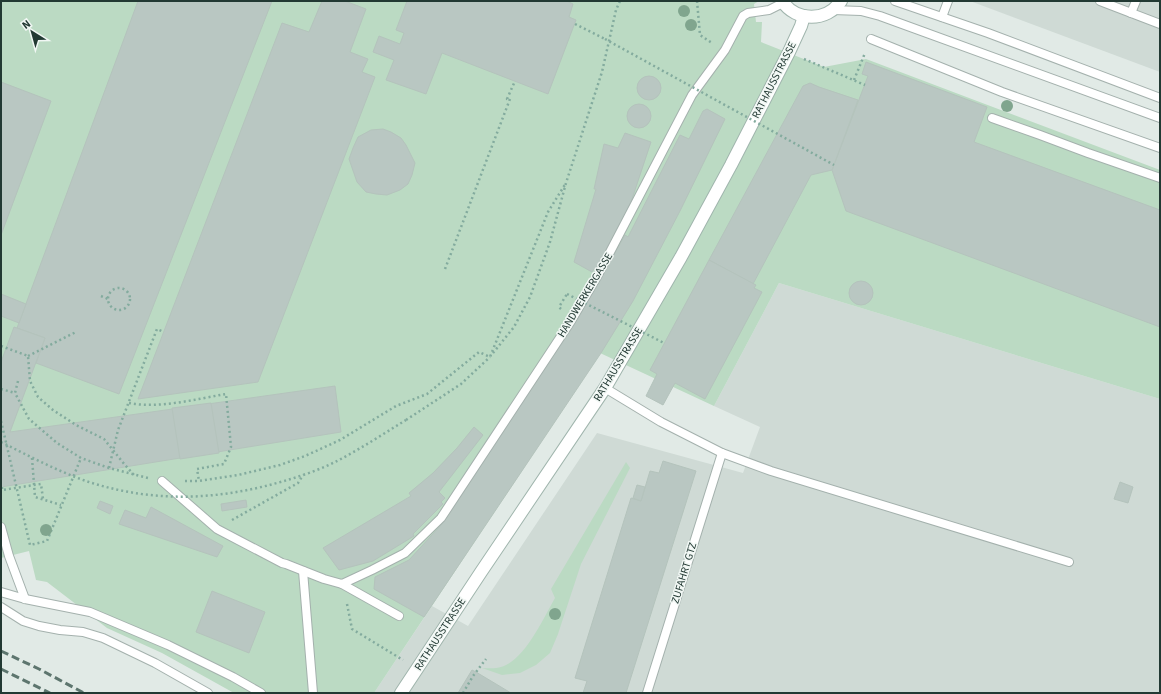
<svg xmlns="http://www.w3.org/2000/svg" width="1161" height="694" viewBox="0 0 1161 694" font-family="'Source Sans 3',sans-serif">
	<rect width="100%" height="100%" fill="#e1eae6"/>
	<!-- built -->
	<g fill="#cfdad5">
		<path d="M 970,1 L 1160,1 L 1160,72 Z"/>
		<path d="M 779,283 L 1160,399 L 1160,693 L 374,693 L 432,606 L 468,626 L 597,433 L 743,473 L 760,427 L 714,406 Z"/>
	</g>
	<!-- green -->
	<g fill="#bbdac3">
		<path d="M 1,1 L 759,1 L 754,4 L 756,22 L 762,22 L 761,42 L 824,67 L 866,59 L 1160,170 L 1160,399 L 779,283 L 714,406 L 600,353 L 374,693 L 234,693 L 162,653 L 107,628 L 47,582 L 36,580 L 29,551 L 1,558 Z"/>
		<path d="M 626,462 L 630,468 L 581,564 L 558,634 L 550,653 L 536,665 L 520,673 L 502,675 L 482,668 C 488,668 495,669 501,667 C 525,660 543,619 555,598 L 551,589 Z"/>
	</g>
	<!-- building -->
	<g fill="#b9c7c2" stroke="#b4c3bc">
		<path d="M 138,1 L 272,1 L 119,394 L 36,363 L 45,338 L 17,328 Z"/>
		<path d="M 322,1 L 345,1 L 366,9 L 350,52 L 368,59 L 362,72 L 375,77 L 258,382 L 138,399 L 282,23 L 309,32 Z"/>
		<path d="M 407,1 L 567,1 L 573,4 L 569,17 L 576,20 L 548,94 L 442,53 L 426,94 L 386,80 L 394,60 L 373,52 L 379,36 L 400,44 L 404,33 L 396,30 Z"/>
		<path d="M 866,62 L 987,107 L 974,142 L 1160,210 L 1160,327 L 846,211 L 832,170 L 868,76 L 862,74 Z"/>
		<circle cx="649" cy="88" r="12"/>
		<path d="M 1,82 L 51,101 L 1,235 Z"/>
		<path d="M 810,83 L 819,87 L 858,100 L 832,170 L 811,175 L 753,284 L 709,260 L 803,86 Z"/>
		<circle cx="639" cy="116" r="12"/>
		<path d="M 707,109 L 725,119 L 680,211 L 633,301 L 601,353 L 424,617 L 374,589 L 375,577 L 409,560 L 442,524 L 586,304 L 625,235 L 628,237 L 680,135 L 689,139 L 703,111 Z"/>
		<path d="M 383,129 L 391,132 L 401,138 L 406,145 L 415,163 L 412,175 L 408,184 L 400,190 L 387,195 L 376,194 L 366,192 L 357,182 L 349,159 L 353,148 L 358,137 L 371,130 Z"/>
		<path d="M 625,133 L 651,142 L 631,202 L 599,271 L 594,269 L 592,272 L 574,262 L 596,189 L 594,189 L 604,144 L 618,148 Z"/>
		<path d="M 709,260 L 756,285 L 754,288 L 762,292 L 705,399 L 675,383 L 663,405 L 646,396 L 657,374 L 650,370 Z"/>
		<circle cx="861" cy="293" r="12"/>
		<path d="M 1,294 L 26,304 L 19,323 L 1,316 Z"/>
		<path d="M 14,327 L 45,338 L 10,432 L 335,386 L 341,432 L 1,487 L 1,362 Z"/>
		<path d="M 211,403 L 219,453 L 180,459 L 172,408 Z"/>
		<path d="M 474,427 L 483,435 L 439,492 L 445,498 L 441,502 L 443,504 L 413,534 L 414,536 L 373,561 L 339,570 L 323,548 L 411,496 L 409,493 L 433,473 L 457,448 Z"/>
		<path d="M 663,461 L 696,471 L 626,693 L 583,693 L 587,681 L 575,678 L 631,498 L 641,501 L 650,471 L 659,473 Z"/>
		<path d="M 1120,482 L 1133,487 L 1128,503 L 1114,499 Z"/>
		<path d="M 637,485 L 645,487 L 641,501 L 633,498 Z"/>
		<path d="M 246,500 L 247,507 L 222,511 L 221,504 Z"/>
		<path d="M 100,501 L 113,506 L 110,514 L 97,508 Z"/>
		<path d="M 151,507 L 223,546 L 217,557 L 119,524 L 125,510 L 146,518 Z"/>
		<path d="M 212,591 L 265,612 L 249,653 L 196,632 Z"/>
		<path d="M 472,670 L 476,672 L 511,693 L 458,693 Z"/>
	</g>
	<g fill="none" stroke-linecap="round" stroke-linejoin="round">
		<defs>
			<g id="service">
				<path d="M 895,1 L 988,33 L 1160,98"/>
				<path d="M 1100,1 L 1160,24"/>
				<path d="M 833,10 L 861,11 L 880,16 L 1160,118"/>
				<path d="M 1131,13 L 1136,1"/>
				<path d="M 942,17 L 948,1"/>
				<path d="M 871,39 L 1002,92 L 1160,148"/>
				<path d="M 992,118 L 1040,135 L 1088,153 L 1160,178"/>
				<path d="M 605,388 L 661,422 L 722,453 L 771,471 L 1069,562"/>
				<path d="M 162,481 L 217,529 L 282,563 L 286,564 L 324,579 L 342,584 L 372,570 L 405,553 L 441,518 L 571,321 L 598,275 L 692,95 L 725,50 L 743,16 L 748,13 L 769,10 L 783,3"/>
				<path d="M 1,527 L 9,556 L 25,599"/>
				<path d="M 303,571 L 313,693"/>
				<path d="M 342,584 L 399,616"/>
				<path d="M 1,592 L 25,599 L 90,612 L 168,645 L 233,677 L 261,693"/>
				<path d="M 1,607 L 23,621 L 39,626 L 60,630 L 83,632 L 103,638 L 155,663 L 208,693"/>
				<path d="M 647,693 L 722,453"/>
			</g>
			<g id="secondary">
				<path d="M 782,1 C 796,22 827,22 841,1"/>
				<path d="M 401,693 L 481,572 L 605,388 L 681,257 L 731,165 L 789,52 L 801,26 L 804,16"/>
			</g>
		</defs>
		<!-- service casing -->
		<use href="#service" stroke="#a4b1ad" stroke-width="10"/>
		<!-- secondary casing -->
		<use href="#secondary" stroke="#a0b5ad" stroke-width="14"/>
		<!-- path -->
		<g stroke="#83ab9e" stroke-width="2.5" stroke-dasharray="2 3" stroke-linecap="butt">
			<path d="M 697,1 L 700,35 L 712,43"/>
			<path d="M 575,24 L 605,39"/>
			<path d="M 804,59 L 865,85"/>
			<path d="M 854,80 L 865,53"/>
			<path d="M 445,269 L 510,99 L 507,99 L 515,81"/>
			<circle cx="119" cy="299" r="11"/>
			<path d="M 101,296 L 108,299"/>
			<path d="M 561,309 L 559,307 L 567,294"/>
			<path d="M 493,353 L 514,327 L 530,297 L 550,242 L 566,183 L 602,72 L 616,10 L 620,1"/>
			<path d="M 28,356 L 76,332"/>
			<path d="M 18,381 L 15,393 L 29,419 L 57,443 L 81,458 L 109,468 L 148,478"/>
			<path d="M 1,389 L 15,393"/>
			<path d="M 129,403 C 159,409 196,399 226,394 L 231,447 L 224,464 L 197,469 L 199,481"/>
			<path d="M 406,420 L 461,384 L 490,357"/>
			<path d="M 1,421 L 30,545 L 47,541 L 81,458"/>
			<path d="M 32,458 L 35,497 L 61,505"/>
			<path d="M 109,468 L 118,430 L 157,329 L 164,332"/>
			<path d="M 185,481 L 199,481 L 238,475 L 280,465 L 305,456 L 340,440 L 396,406 L 427,394 L 479,352 L 490,357 L 548,212 L 566,183"/>
			<path d="M 232,520 L 298,483 L 303,475"/>
			<path d="M 347,604 L 352,629 L 403,660"/>
			<path d="M 463,693 L 473,676 L 486,659"/>
		</g>
		<!-- service -->
		<use href="#service" stroke="#fff" stroke-width="8"/>
		<!-- secondary -->
		<use href="#secondary" stroke="#fff" stroke-width="12"/>
		<!-- rail -->
		<g stroke="#5d756e" stroke-width="3" stroke-dasharray="8 4" stroke-linecap="butt">
			<path d="M 1,651 L 39,669 L 84,693"/>
			<path d="M 1,669 L 50,693"/>
		</g>
		<!-- path-bridge -->
		<g stroke="#83ab9e" stroke-width="2.5" stroke-dasharray="2 3" stroke-linecap="butt">
			<path d="M 605,39 L 834,165"/>
			<path d="M 567,294 L 664,343"/>
			<path d="M 1,346 L 28,356 L 30,381 L 38,397 L 53,410 L 76,425 L 104,439 L 125,465 L 135,476"/>
			<path d="M 1,442 C 31,457 61,473 92,483 C 157,503 219,500 284,481 C 301,476 319,470 335,462 C 359,450 383,434 406,420"/>
			<path d="M 2,487 L 2,490 L 41,484 L 43,499"/>
		</g>
	</g>
	<!-- trees -->
	<g fill="#80a58e">
		<circle cx="684" cy="11" r="6"/>
		<circle cx="691" cy="25" r="6"/>
		<circle cx="1007" cy="106" r="6"/>
		<circle cx="46" cy="530" r="6"/>
		<circle cx="555" cy="614" r="6"/>
	</g>
	<g text-anchor="middle" dominant-baseline="central" stroke-width="3" stroke-linejoin="round" paint-order="stroke">
		<!-- street labels -->
		<g font-size="11" fill="#223933" stroke="#f1f7f4">
			<text transform="translate(774 80) rotate(-63)">RATHAUSSTRASSE</text>
			<text transform="translate(585 295) rotate(-59)">HANDWERKERGASSE</text>
			<text transform="translate(618 364) rotate(-59)">RATHAUSSTRASSE</text>
			<text transform="translate(684 573) rotate(-73)">ZUFAHRT GTZ</text>
			<text transform="translate(440 634) rotate(-57)">RATHAUSSTRASSE</text>
		</g>
	</g>
	<!-- border -->
	<rect width="1161" height="694" fill="none" stroke="#223933" stroke-width="4"/>
	<!-- north arrow -->
	<g transform="translate(32 32) rotate(323)" stroke="#f1f7f4" stroke-width="3" paint-order="stroke">
	<path d="M0-3L7 15L0 10L-7 15Z" fill="#223933"/>
	<text y="-6" font-size="11" font-weight="bold" text-anchor="middle" fill="#223933">N</text>
	</g>
</svg>
